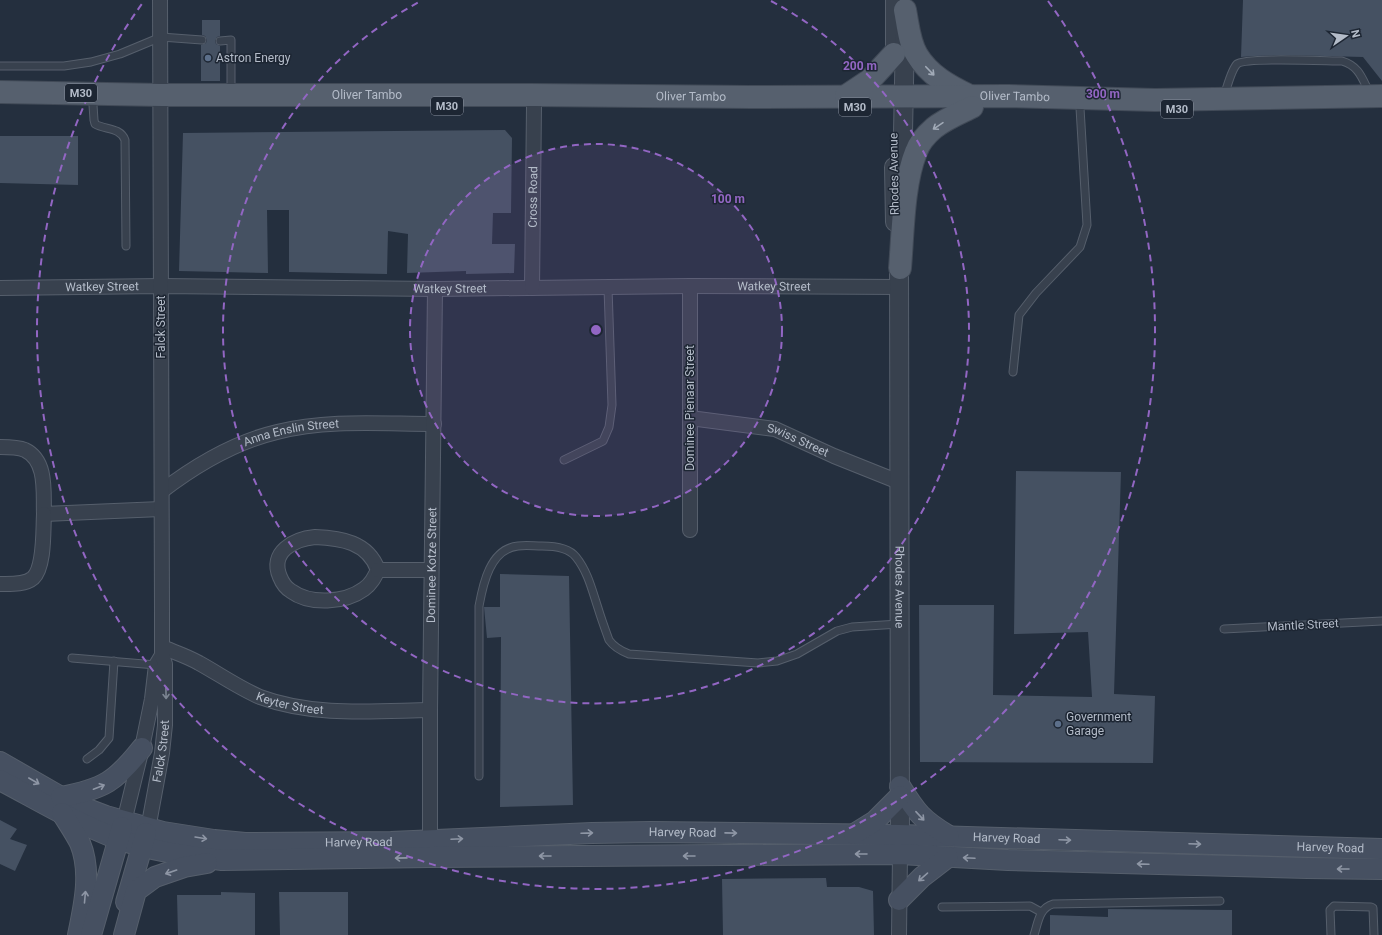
<svg xmlns="http://www.w3.org/2000/svg" width="1382" height="935" viewBox="0 0 1382 935" font-family="Roboto,sans-serif">
	<rect width="100%" height="100%" fill="#242f3e"/>
	<!-- building -->
	<g fill="#455162">
		<path d="M 1243,0 L 1382,0 L 1382,81 L 1363,57 L 1287,55 L 1254,56 L 1241,57 Z"/>
		<path d="M 202,20 L 220,20 L 220,36 L 217,37 L 215,41 L 216,44 L 220,46 L 220,81 L 201,81 L 201,45 L 206,43 L 207,40 L 205,36 L 202,35 Z"/>
		<path d="M 505,130 L 512,138 L 511,213 L 493,213 L 492,244 L 515,244 L 514,273 L 466,274 L 466,271 L 407,273 L 408,234 L 388,231 L 387,274 L 289,272 L 289,210 L 267,210 L 268,273 L 179,271 L 183,133 Z"/>
		<path d="M 0,136 L 78,136 L 78,185 L 0,183 Z"/>
		<path d="M 1016,471 L 1121,472 L 1114,694 L 1155,696 L 1153,763 L 920,762 L 919,605 L 994,605 L 993,695 L 1092,697 L 1088,632 L 1014,634 Z"/>
		<path d="M 500,574 L 569,576 L 573,805 L 500,807 L 501,637 L 487,638 L 484,607 L 500,607 Z"/>
		<path d="M 0,820 L 17,829 L 10,839 L 27,845 L 15,871 L 0,864 Z"/>
		<path d="M 826,878 L 827,887 L 859,887 L 873,891 L 874,935 L 723,935 L 722,879 Z"/>
		<path d="M 221,892 L 255,893 L 255,935 L 178,935 L 177,895 L 221,895 Z"/>
		<path d="M 279,892 L 348,892 L 348,935 L 280,935 Z"/>
		<path d="M 1108,909 L 1232,910 L 1232,935 L 1050,935 L 1050,915 L 1108,917 Z"/>
	</g>
	<g fill="none" stroke-linecap="round" stroke-linejoin="round">
		<defs>
			<g id="service">
				<path d="M 220,41 L 231,40 L 231,93"/>
				<path d="M 0,66 L 64,66 L 91,62 L 120,54 L 161,37 L 202,40"/>
				<path d="M 1224,96 C 1227,88 1231,70 1237,64 C 1245,57 1327,61 1342,61 C 1359,66 1362,78 1369,92"/>
				<path d="M 93,105 L 94,120 L 95,124 C 105,130 120,127 125,140 L 126,246"/>
				<path d="M 1013,372 L 1019,315 L 1036,293 L 1080,247 L 1087,225 L 1080,108"/>
				<path d="M 564,460 L 603,441 L 609,427 L 612,405 L 608,288"/>
				<path d="M 1224,629 L 1382,621"/>
				<path d="M 72,658 L 156,665"/>
				<path d="M 87,759 L 99,750 L 109,738 L 114,661"/>
				<path d="M 479,776 L 479,606 C 483,584 490,549 518,546 C 526,545 534,546 542,546 C 554,546 569,548 576,557 C 588,572 592,590 598,608 C 601,618 605,629 609,640 C 614,647 621,651 629,654 L 758,663 L 777,661 L 797,654 L 837,631 L 852,627 L 899,624"/>
				<path d="M 942,907 L 1030,906 L 1041,912"/>
				<path d="M 1034,935 C 1038,923 1039,908 1053,904 L 1220,901"/>
				<path d="M 1331,935 L 1330,910 L 1334,906 L 1371,907 L 1373,908 L 1374,935"/>
			</g>
			<g id="minor">
				<path d="M 690,286 L 690,530"/>
				<path id="s1" d="M 0,288 L 161,286 L 435,289 L 690,286 L 900,287"/>
				<path id="s2" d="M 532,288 L 534,106"/>
				<path id="s3" d="M 690,418 L 775,429 L 834,456 L 899,482"/>
				<path d="M 0,447 C 8,447 18,447 25,450 C 48,461 43,494 44,514 L 161,509"/>
				<path id="s4" d="M 162,491 C 196,465 235,442 277,432 C 328,419 383,424 434,424"/>
				<path d="M 315,537 C 341,538 368,542 378,570 C 374,578 371,584 364,589 C 345,603 310,605 291,591 C 286,588 282,582 280,577 C 269,552 294,539 315,537 Z"/>
				<path d="M 378,570 L 431,570"/>
				<path d="M 0,584 C 10,584 25,585 33,578 C 45,567 43,529 44,514"/>
				<path id="s5" d="M 162,647 C 174,652 187,656 199,663 C 219,674 239,688 260,697 C 314,717 374,711 430,710"/>
				<path d="M 124,822 L 142,748 L 152,699 L 156,665 L 162,655"/>
				<path id="s6" d="M 148,829 L 162,753 L 165,725 L 165,664 L 162,655 L 162,613 L 160,0"/>
				<path id="s7" d="M 430,848 L 430,710 L 435,289"/>
				<path d="M 899,935 L 900,854"/>
			</g>
			<g id="tertiary">
				<path d="M 895,50 L 895,0"/>
				<path d="M 894,167 L 895,222"/>
				<path d="M 902,182 L 905,33"/>
				<path id="s8" d="M 899,255 L 900,849"/>
			</g>
			<g id="secondary">
				<path id="s9" d="M 0,762 L 61,797 L 85,808 L 106,816 L 163,832 L 214,840 L 245,843 L 391,842 L 592,833 L 651,832 L 900,835 L 1382,849"/>
				<path d="M 0,780 C 38,800 76,823 118,839 C 151,851 187,856 222,860 L 430,857 L 900,854 L 1008,860 L 1307,868 L 1382,869"/>
				<path d="M 900,786 C 916,812 922,820 949,836"/>
				<path d="M 61,797 C 104,789 116,781 142,748"/>
				<path d="M 62,813 C 68,823 75,833 80,843 C 92,872 84,906 78,935"/>
				<path d="M 854,834 L 875,821 L 900,796"/>
				<path d="M 899,900 L 922,877 L 948,857"/>
				<path d="M 126,902 L 146,833"/>
				<path d="M 91,935 L 122,827"/>
				<path d="M 124,935 L 136,891 L 155,877 L 184,867 L 207,863"/>
			</g>
			<g id="primary">
				<path d="M 905,10 C 908,25 909,42 917,55 C 929,75 949,86 970,96"/>
				<path id="s10" d="M 0,92 L 161,95 L 533,95 L 749,97 L 1008,96 L 1155,100 L 1382,96"/>
				<path d="M 846,96 L 870,80 L 894,54"/>
				<path d="M 900,268 C 903,233 903,184 916,152 C 919,143 927,134 934,128 C 945,119 960,113 972,107"/>
			</g>
		</defs>
		<!-- service casing -->
		<use href="#service" stroke="#565f6c" stroke-width="9"/>
		<!-- minor casing -->
		<use href="#minor" stroke="#565f6c" stroke-width="16"/>
		<!-- tertiary casing -->
		<use href="#tertiary" stroke="#565f6c" stroke-width="20"/>
		<!-- secondary casing -->
		<use href="#secondary" stroke="#565f6c" stroke-width="22"/>
		<!-- primary casing -->
		<use href="#primary" stroke="#414a57" stroke-width="24"/>
		<!-- service -->
		<use href="#service" stroke="#38414e" stroke-width="7"/>
		<!-- minor -->
		<use href="#minor" stroke="#38414e" stroke-width="14"/>
		<!-- tertiary -->
		<use href="#tertiary" stroke="#38414e" stroke-width="18"/>
		<!-- secondary -->
		<use href="#secondary" stroke="#465061" stroke-width="20"/>
		<!-- primary -->
		<use href="#primary" stroke="#56606e" stroke-width="22"/>
	</g>
	<!-- one-way arrows -->
	<defs><path id="oneway-shaft" d="M-6 0H5M1.5-3L5.5 0L1.5 3" fill="none" stroke-width="1.6" stroke-linecap="round" stroke-linejoin="round"/></defs>
	<g stroke="#a1aab7">
		<use href="#oneway-shaft" transform="translate(930 71) rotate(46)"/>
		<use href="#oneway-shaft" transform="translate(938 126) rotate(146)"/>
	</g>
	<use stroke="#7c8592" href="#oneway-shaft" transform="translate(166 693) rotate(89)"/>
	<g stroke="#8e96a5">
		<use href="#oneway-shaft" transform="translate(34 781) rotate(30)"/>
		<use href="#oneway-shaft" transform="translate(99 787) rotate(-21)"/>
		<use href="#oneway-shaft" transform="translate(920 816) rotate(47)"/>
		<use href="#oneway-shaft" transform="translate(587 833) rotate(-2)"/>
		<use href="#oneway-shaft" transform="translate(731 833) rotate(1)"/>
		<use href="#oneway-shaft" transform="translate(201 838) rotate(9)"/>
		<use href="#oneway-shaft" transform="translate(457 839) rotate(-3)"/>
		<use href="#oneway-shaft" transform="translate(1065 840) rotate(2)"/>
		<use href="#oneway-shaft" transform="translate(1195 844) rotate(2)"/>
		<use href="#oneway-shaft" transform="translate(861 854) rotate(180)"/>
		<use href="#oneway-shaft" transform="translate(545 856) rotate(180)"/>
		<use href="#oneway-shaft" transform="translate(689 856) rotate(180)"/>
		<use href="#oneway-shaft" transform="translate(401 858) rotate(179)"/>
		<use href="#oneway-shaft" transform="translate(969 858) rotate(-177)"/>
		<use href="#oneway-shaft" transform="translate(1143 864) rotate(-178)"/>
		<use href="#oneway-shaft" transform="translate(1343 869) rotate(-180)"/>
		<use href="#oneway-shaft" transform="translate(171 872) rotate(161)"/>
		<use href="#oneway-shaft" transform="translate(923 877) rotate(139)"/>
		<use href="#oneway-shaft" transform="translate(85 897) rotate(-85)"/>
	</g>
	<!-- distance rings -->
	<circle cx="596" cy="330" r="186" fill="#9266c3" fill-opacity=".12"/>
	<g fill="none" stroke="#9266c3" stroke-width="2" stroke-dasharray="7 5">
		<circle cx="596" cy="330" r="186"/>
		<path d="M771 1A373 373 0 1 1 421 1"/>
		<path d="M1048 1A559 559 0 1 1 144 1"/>
	</g>
	<!-- markers -->
	<g fill="#5c6f8a" stroke="#1d2633" stroke-width="1.5">
		<circle cx="208" cy="58" r="4"/>
		<circle cx="1058" cy="724" r="4"/>
	</g>
	<g text-anchor="middle" dominant-baseline="central" stroke-width="3" stroke-linejoin="round" paint-order="stroke">
		<!-- shield labels -->
		<g fill="#1d2633" stroke="#878f9c" stroke-width="1">
			<rect x="65" y="84" width="32" height="18" rx="3"/>
			<rect x="431" y="97" width="32" height="18" rx="3"/>
			<rect x="839" y="98" width="32" height="18" rx="3"/>
			<rect x="1161" y="100" width="32" height="18" rx="3"/>
		</g>
		<g font-size="11" font-weight="bold" fill="#b4bcc9">
			<text x="81" y="93">M30</text>
			<text x="447" y="106">M30</text>
			<text x="855" y="107">M30</text>
			<text x="1177" y="109">M30</text>
		</g>
		<!-- poi labels -->
		<g font-size="12" fill="#b4bcc9" stroke="#1d2633" text-anchor="start">
			<text x="216" y="58">Astron Energy</text>
			<text x="1066" y="717">Government<tspan x="1066" dy="14">Garage</tspan></text>
		</g>
		<!-- street labels -->
		<g font-size="12" fill="#b4bcc9" stroke="#1d2633">
			<text stroke="none"><textPath href="#s10" startOffset="367">Oliver Tambo</textPath></text>
			<text stroke="none"><textPath href="#s10" startOffset="691">Oliver Tambo</textPath></text>
			<text stroke="none"><textPath href="#s10" startOffset="1015">Oliver Tambo</textPath></text>
			<text transform="translate(894 174) rotate(-91)">Rhodes Avenue</text>
			<text stroke="none"><textPath href="#s2" startOffset="91">Cross Road</textPath></text>
			<text stroke="none"><textPath href="#s1" startOffset="102">Watkey Street</textPath></text>
			<text stroke="none"><textPath href="#s1" startOffset="774">Watkey Street</textPath></text>
			<text stroke="none"><textPath href="#s1" startOffset="450">Watkey Street</textPath></text>
			<text transform="translate(161 327) rotate(-90)">Falck Street</text>
			<text transform="translate(690 408) rotate(-90)">Dominee Pienaar Street</text>
			<text stroke="none"><textPath href="#s4" startOffset="144">Anna Enslin Street</textPath></text>
			<text stroke="none"><textPath href="#s3" startOffset="111">Swiss Street</textPath></text>
			<text stroke="none"><textPath href="#s7" startOffset="283">Dominee Kotze Street</textPath></text>
			<text stroke="none"><textPath href="#s8" startOffset="332">Rhodes Avenue</textPath></text>
			<text transform="translate(1303 625) rotate(-3)">Mantle Street</text>
			<text stroke="none"><textPath href="#s5" startOffset="141">Keyter Street</textPath></text>
			<text stroke="none"><textPath href="#s6" startOffset="79">Falck Street</textPath></text>
			<text stroke="none"><textPath href="#s9" startOffset="699">Harvey Road</textPath></text>
			<text stroke="none"><textPath href="#s9" startOffset="1023">Harvey Road</textPath></text>
			<text stroke="none"><textPath href="#s9" startOffset="375">Harvey Road</textPath></text>
			<text stroke="none"><textPath href="#s9" startOffset="1347">Harvey Road</textPath></text>
		</g>
	</g>
	<circle cx="596" cy="330" r="6" fill="#9266c3" stroke="#1d2633" stroke-width="2"/>
	<g font-size="12" text-anchor="middle" font-weight="bold" fill="#9266c3" stroke="#1d2633" stroke-width="3" stroke-linejoin="round" paint-order="stroke">
		<text x="860" y="70">200 m</text>
		<text x="1103" y="98">300 m</text>
		<text x="728" y="203">100 m</text>
	</g>
	<!-- north arrow -->
	<g transform="translate(1346 36) rotate(77)" stroke="#1d2633" stroke-width="3" paint-order="stroke">
	<path d="M0-3L7 15L0 10L-7 15Z" fill="#b4bcc9"/>
	<text y="-6" font-size="11" font-weight="bold" text-anchor="middle" fill="#b4bcc9">N</text>
	</g>
</svg>
